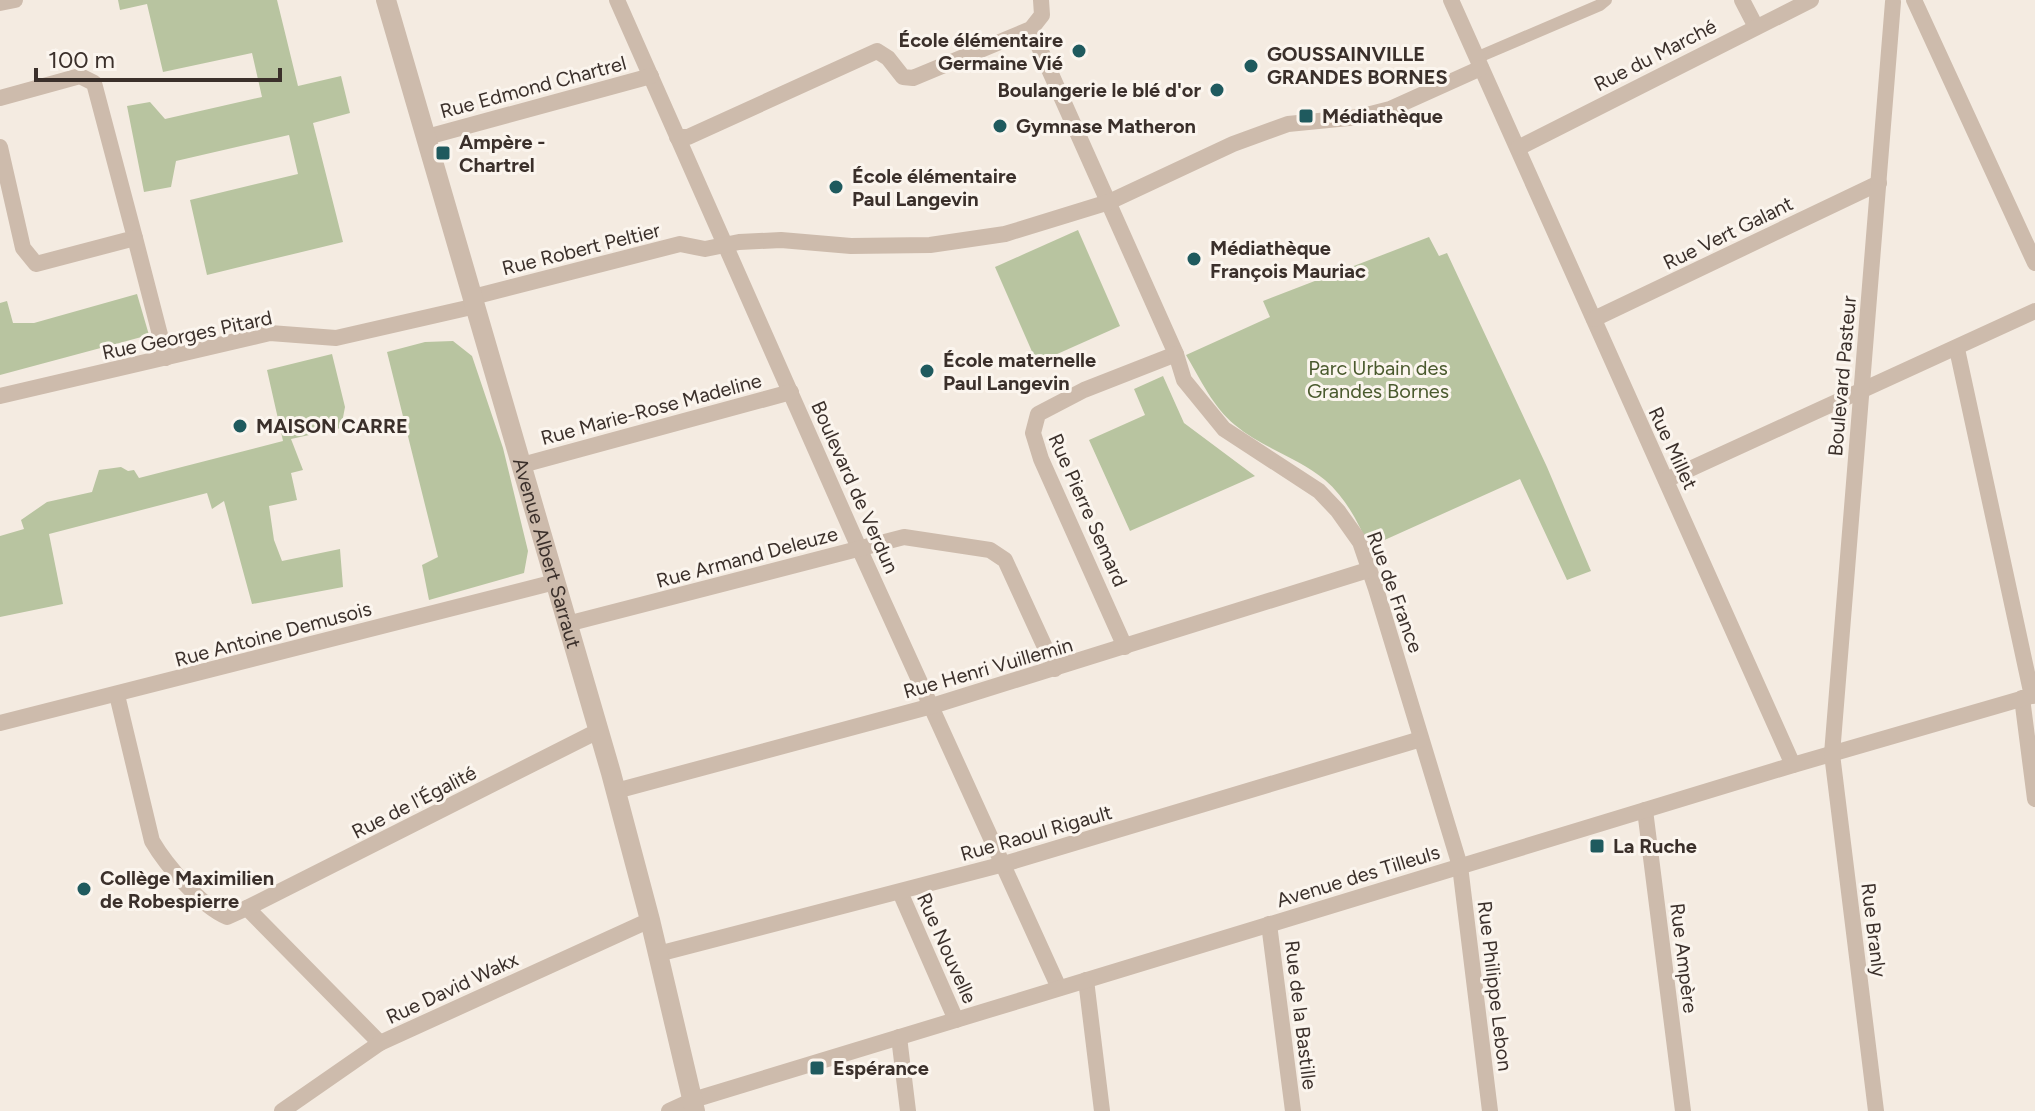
<svg xmlns="http://www.w3.org/2000/svg" width="2035" height="1111" viewBox="0 0 2035 1111" font-family="Figtree,sans-serif">
	<rect width="100%" height="100%" fill="#f4ebe1"/>
	<!-- green -->
	<g fill="#b8c4a0">
		<path d="M 118,0 L 277,0 L 298,86 L 341,76 L 350,113 L 313,123 L 343,242 L 207,275 L 190,200 L 298,174 L 289,135 L 176,161 L 171,187 L 144,192 L 127,106 L 150,102 L 165,119 L 262,97 L 252,53 L 163,72 L 147,4 L 120,10 Z"/>
		<path d="M 1078,230 L 1120,326 L 1037,363 L 995,267 Z"/>
		<path d="M 1429,237 L 1439,256 L 1447,253 L 1547,467 L 1591,571 L 1567,580 L 1520,479 L 1369,547 C 1358,522 1346,498 1325,480 C 1299,458 1262,448 1235,425 C 1213,407 1201,380 1186,355 L 1270,317 L 1263,301 Z"/>
		<path d="M 137,294 L 149,335 L 0,375 L 0,303 L 7,301 L 13,323 L 34,323 Z"/>
		<path d="M 453,341 L 472,356 L 503,448 L 528,551 L 524,573 L 429,600 L 422,565 L 438,557 L 387,352 L 425,342 Z"/>
		<path d="M 332,354 L 345,407 L 341,428 L 291,439 L 303,470 L 291,473 L 297,500 L 269,506 L 274,540 L 282,561 L 340,549 L 343,587 L 252,604 L 224,501 L 212,509 L 207,493 L 49,534 L 63,604 L 0,617 L 0,536 L 24,529 L 21,520 L 47,502 L 92,492 L 99,470 L 121,467 L 128,471 L 134,470 L 139,478 L 283,441 L 267,370 Z"/>
		<path d="M 1163,376 L 1184,423 L 1255,476 L 1130,531 L 1089,440 L 1145,415 L 1134,389 Z"/>
	</g>
	<g fill="none" stroke-linecap="round" stroke-linejoin="round">
		<!-- pedestrian -->
		<path stroke="#cdbbac" stroke-width="12" d="M 1476,58 L 1600,5 L 1606,0"/>
		<!-- minor -->
		<g stroke="#cdbbac" stroke-width="16">
			<path d="M 617,0 L 859,548 L 1059,988"/>
			<path d="M 1451,0 L 1793,765"/>
			<path d="M 1742,0 L 1756,27"/>
			<path d="M 1914,0 L 2035,263"/>
			<path d="M 0,3 L 15,0"/>
			<path d="M 1031,29 L 1176,354 L 1084,390 L 1038,414 L 1033,433 L 1041,459 L 1125,647"/>
			<path d="M 0,98 L 80,76 L 94,83 L 135,238 L 36,264 L 23,248 L 0,147"/>
			<path d="M 427,137 L 651,76"/>
			<path d="M 677,137 L 688,137 L 877,51 L 888,58 L 903,77 L 913,78 L 1031,29 L 1042,15 L 1041,0"/>
			<path d="M 1518,148 L 1811,0"/>
			<path d="M 135,238 L 166,358"/>
			<path d="M 473,297 L 680,244 L 705,249 L 739,242 L 781,240 L 851,246 L 930,245 L 1005,234 L 1109,202 L 1233,144 L 1288,124 L 1359,117 L 1390,109 L 1481,68"/>
			<path d="M 1594,319 L 1879,183"/>
			<path d="M 1957,349 L 2032,696"/>
			<path d="M 1176,354 L 1184,380 L 1224,429 L 1319,491 L 1338,511 L 1360,542 L 1376,589 L 1460,866 L 1490,1111"/>
			<path d="M 0,396 L 270,333 L 336,338 L 476,306"/>
			<path d="M 522,465 L 791,392"/>
			<path d="M 1666,480 L 2035,311"/>
			<path d="M 567,624 L 904,537 L 990,550 L 1005,560 L 1055,669"/>
			<path d="M 117,695 L 152,841 C 166,865 201,906 227,917 L 247,908 L 380,1043"/>
			<path d="M 2022,698 L 2035,799"/>
			<path d="M 0,723 L 555,582"/>
			<path d="M 616,791 L 932,706 L 1368,570"/>
			<path d="M 1645,810 L 1683,1111"/>
			<path d="M 900,892 L 956,1020"/>
			<path d="M 247,908 L 598,731"/>
			<path d="M 1269,924 L 1293,1111"/>
			<path d="M 658,954 L 1004,864 L 1421,739"/>
			<path d="M 1086,980 L 1102,1111"/>
			<path d="M 899,1037 L 908,1111"/>
			<path d="M 282,1111 L 380,1043 L 650,920"/>
			<path d="M 669,1111 L 693,1100 L 1793,765 L 2035,695"/>
			<path d="M 1876,1111 L 1832,754 L 1893,2"/>
		</g>
		<!-- tertiary -->
		<path stroke="#cdbbac" stroke-width="20" id="s1" d="M 386,0 L 611,773 L 650,920 L 695,1111"/>
	</g>
	<!-- markers -->
	<g fill="#1f5a5e" stroke="#fbf5ee" stroke-width="3">
		<circle cx="1079" cy="51" r="8"/>
		<circle cx="1251" cy="66" r="8"/>
		<circle cx="1217" cy="90" r="8"/>
		<rect x="1298" y="108" width="16" height="16" rx="4"/>
		<circle cx="1000" cy="126" r="8"/>
		<rect x="435" y="145" width="16" height="16" rx="4"/>
		<circle cx="836" cy="187" r="8"/>
		<circle cx="1194" cy="259" r="8"/>
		<circle cx="927" cy="371" r="8"/>
		<circle cx="240" cy="426" r="8"/>
		<rect x="1589" y="838" width="16" height="16" rx="4"/>
		<circle cx="84" cy="889" r="8"/>
		<rect x="809" y="1060" width="16" height="16" rx="4"/>
	</g>
	<g text-anchor="middle" dominant-baseline="central" stroke-width="6" stroke-linejoin="round" paint-order="stroke">
		<!-- poi labels -->
		<g font-size="20" font-weight="bold" fill="#3b302b" stroke="#fbf5ee" text-anchor="start">
			<text x="1063" y="40" text-anchor="end">École élémentaire<tspan x="1063" dy="23">Germaine Vié</tspan></text>
			<text x="1267" y="54">GOUSSAINVILLE<tspan x="1267" dy="23">GRANDES BORNES</tspan></text>
			<text x="1201" y="90" text-anchor="end">Boulangerie le blé d'or</text>
			<text x="1322" y="116">Médiathèque</text>
			<text x="1016" y="126">Gymnase Matheron</text>
			<text x="459" y="142">Ampère -<tspan x="459" dy="23">Chartrel</tspan></text>
			<text x="852" y="176">École élémentaire<tspan x="852" dy="23">Paul Langevin</tspan></text>
			<text x="1210" y="248">Médiathèque<tspan x="1210" dy="23">François Mauriac</tspan></text>
			<text x="943" y="360">École maternelle<tspan x="943" dy="23">Paul Langevin</tspan></text>
			<text x="256" y="426">MAISON CARRE</text>
			<text x="1613" y="846">La Ruche</text>
			<text x="100" y="878">Collège Maximilien<tspan x="100" dy="23">de Robespierre</tspan></text>
			<text x="833" y="1068">Espérance</text>
		</g>
		<!-- street labels -->
		<g font-size="20" fill="#3b302b" stroke="#fbf5ee">
			<text transform="translate(1655 55) rotate(-27)">Rue du Marché</text>
			<text transform="translate(533 87) rotate(-15)">Rue Edmond Chartrel</text>
			<text transform="translate(1728 233) rotate(-26)">Rue Vert Galant</text>
			<text transform="translate(581 249) rotate(-14)">Rue Robert Peltier</text>
			<text transform="translate(187 335) rotate(-12)">Rue Georges Pitard</text>
			<text transform="translate(1842 376) rotate(-85)">Boulevard Pasteur</text>
			<text transform="translate(651 409) rotate(-15)">Rue Marie-Rose Madeline</text>
			<text transform="translate(1673 448) rotate(65)">Rue Millet</text>
			<text transform="translate(855 487) rotate(66)">Boulevard de Verdun</text>
			<text transform="translate(1088 510) rotate(66)">Rue Pierre Semard</text>
			<text stroke="none"><textPath href="#s1" startOffset="576">Avenue Albert Sarraut</textPath></text>
			<text transform="translate(747 557) rotate(-15)">Rue Armand Deleuze</text>
			<text transform="translate(1395 592) rotate(70)">Rue de France</text>
			<text transform="translate(273 634) rotate(-15)">Rue Antoine Demusois</text>
			<text transform="translate(988 668) rotate(-16)">Rue Henri Vuillemin</text>
			<text transform="translate(414 802) rotate(-27)">Rue de l'Égalité</text>
			<text transform="translate(1036 833) rotate(-16)">Rue Raoul Rigault</text>
			<text transform="translate(1358 876) rotate(-17)">Avenue des Tilleuls</text>
			<text transform="translate(1874 930) rotate(83)">Rue Branly</text>
			<text transform="translate(947 948) rotate(66)">Rue Nouvelle</text>
			<text transform="translate(1684 958) rotate(83)">Rue Ampère</text>
			<text transform="translate(1495 986) rotate(83)">Rue Philippe Lebon</text>
			<text transform="translate(452 988) rotate(-25)">Rue David Wakx</text>
			<text transform="translate(1301 1015) rotate(83)">Rue de la Bastille</text>
		</g>
		<!-- park labels -->
		<g font-size="20" fill="#4a5a2e" stroke="#fbf5ee">
			<text x="1378" y="368">Parc Urbain des<tspan x="1378" dy="23">Grandes Bornes</tspan></text>
		</g>
	</g>
	<!-- scale -->
	<path d="M36 68v12h244v-12" fill="none" stroke="#3b302b" stroke-width="4"/>
	<text x="48" y="68" font-size="24" fill="#3b302b" stroke="#fbf5ee" stroke-width="6" paint-order="stroke">100 m</text>
</svg>
